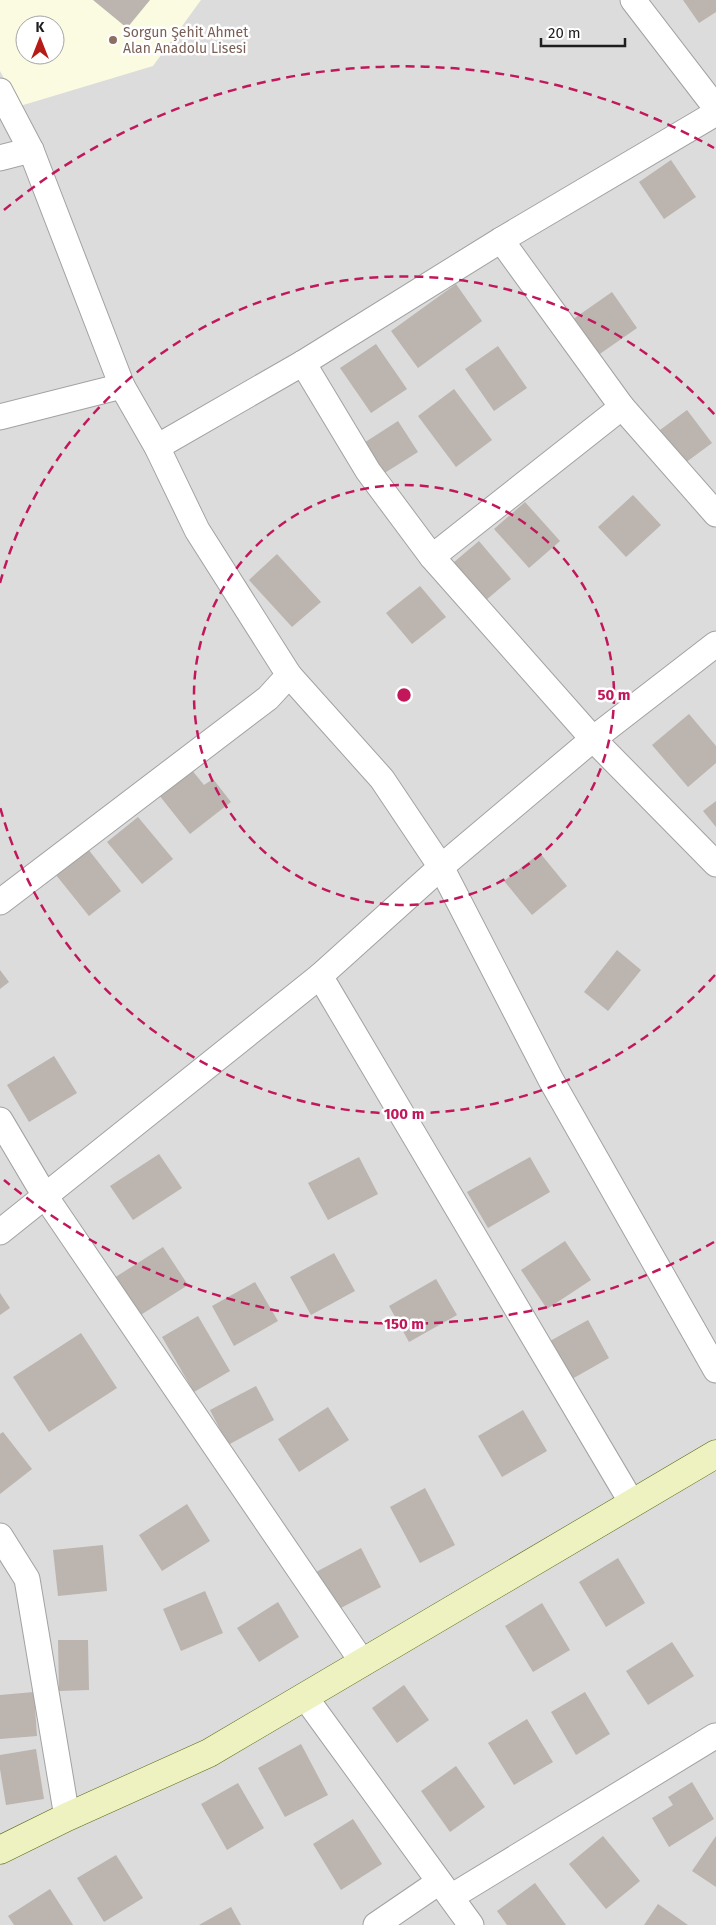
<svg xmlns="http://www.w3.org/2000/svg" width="716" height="1925" viewBox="0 0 716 1925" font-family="'Fira Sans',sans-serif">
	<rect width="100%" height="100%" fill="#eeece6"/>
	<!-- residential -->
	<path fill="#dcdcdc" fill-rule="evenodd" d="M 0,0 L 716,0 L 716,1925 L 0,1925 ZM 25,25 L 55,25 L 55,55 L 25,55 Z"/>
	<!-- education -->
	<path fill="#fbfbe2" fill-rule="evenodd" d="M 0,0 L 201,0 L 153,66 L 20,106 L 0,71 ZM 25,25 L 55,25 L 55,55 L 25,55 Z"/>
	<!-- building -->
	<g fill="#bbb4af">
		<path d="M 93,0 L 150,0 L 127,28 Z"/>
		<path d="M 683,0 L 716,0 L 716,12 L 699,23 Z"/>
		<path d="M 671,160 L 696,197 L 664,219 L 639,182 Z"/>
		<path d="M 456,284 L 482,321 L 418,368 L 391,331 Z"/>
		<path d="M 612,292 L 637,328 L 594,358 L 569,322 Z"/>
		<path d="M 376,344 L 407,389 L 371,413 L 340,368 Z"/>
		<path d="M 498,346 L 527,388 L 494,411 L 465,369 Z"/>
		<path d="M 454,389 L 492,440 L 456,467 L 418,416 Z"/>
		<path d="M 687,410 L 712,443 L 681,466 L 656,433 Z"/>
		<path d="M 398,421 L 418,452 L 375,479 L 356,448 Z"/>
		<path d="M 633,495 L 661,525 L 626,557 L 598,527 Z"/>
		<path d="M 525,502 L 560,541 L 529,568 L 494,529 Z"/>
		<path d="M 479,541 L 511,579 L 479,606 L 447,568 Z"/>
		<path d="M 277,554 L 321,602 L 292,627 L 249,580 Z"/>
		<path d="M 420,586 L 446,617 L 412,644 L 386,613 Z"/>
		<path d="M 689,714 L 716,746 L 716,763 L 688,787 L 652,745 Z"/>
		<path d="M 191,769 L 204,785 L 213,779 L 231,802 L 190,834 L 159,795 Z"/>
		<path d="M 716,801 L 716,827 L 703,811 Z"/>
		<path d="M 138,817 L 173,859 L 142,884 L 107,842 Z"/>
		<path d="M 88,849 L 121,891 L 89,916 L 56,875 Z"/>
		<path d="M 540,853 L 567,886 L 532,915 L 504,881 Z"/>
		<path d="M 617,950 L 641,970 L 608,1011 L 584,992 Z"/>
		<path d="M 0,970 L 9,982 L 0,989 Z"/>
		<path d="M 54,1056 L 77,1093 L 29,1122 L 7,1085 Z"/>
		<path d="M 159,1154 L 182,1188 L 133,1220 L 110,1186 Z"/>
		<path d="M 359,1157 L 378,1194 L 328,1220 L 308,1183 Z"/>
		<path d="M 530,1157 L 550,1192 L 488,1228 L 467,1192 Z"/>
		<path d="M 565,1241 L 591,1280 L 547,1309 L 521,1270 Z"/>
		<path d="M 163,1247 L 188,1285 L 139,1316 L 114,1278 Z"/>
		<path d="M 334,1253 L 355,1291 L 311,1315 L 290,1277 Z"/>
		<path d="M 436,1279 L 457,1315 L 409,1342 L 389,1306 Z"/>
		<path d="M 255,1282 L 278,1321 L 234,1346 L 212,1306 Z"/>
		<path d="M 0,1293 L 10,1308 L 0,1315 Z"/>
		<path d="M 198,1316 L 230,1371 L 194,1392 L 162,1337 Z"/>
		<path d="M 588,1320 L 609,1358 L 572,1379 L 550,1341 Z"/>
		<path d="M 81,1333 L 117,1388 L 49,1432 L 13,1377 Z"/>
		<path d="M 256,1386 L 274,1420 L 228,1445 L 210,1410 Z"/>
		<path d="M 328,1407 L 349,1440 L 299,1472 L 278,1439 Z"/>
		<path d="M 523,1410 L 547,1451 L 502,1477 L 478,1436 Z"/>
		<path d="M 3,1432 L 32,1469 L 0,1494 L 0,1434 Z"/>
		<path d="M 425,1488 L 455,1545 L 420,1563 L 390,1507 Z"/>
		<path d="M 187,1504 L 210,1541 L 162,1571 L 139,1535 Z"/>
		<path d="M 103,1545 L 107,1591 L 58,1596 L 53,1550 Z"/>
		<path d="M 361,1548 L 381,1587 L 337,1610 L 316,1572 Z"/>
		<path d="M 618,1558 L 645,1603 L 606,1627 L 579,1582 Z"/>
		<path d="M 205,1591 L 223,1633 L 181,1651 L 163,1609 Z"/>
		<path d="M 278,1602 L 299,1637 L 259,1662 L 237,1628 Z"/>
		<path d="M 542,1603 L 570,1650 L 533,1672 L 505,1626 Z"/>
		<path d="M 58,1640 L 88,1640 L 89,1690 L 59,1691 Z"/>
		<path d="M 672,1642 L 694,1676 L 648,1705 L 626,1671 Z"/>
		<path d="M 404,1685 L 429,1720 L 397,1743 L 372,1708 Z"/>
		<path d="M 34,1692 L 37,1736 L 0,1739 L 0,1695 Z"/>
		<path d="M 585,1692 L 610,1734 L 576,1755 L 551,1712 Z"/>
		<path d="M 527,1719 L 553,1762 L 514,1785 L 488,1743 Z"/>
		<path d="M 301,1744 L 328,1795 L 285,1817 L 258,1768 Z"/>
		<path d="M 36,1749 L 44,1799 L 6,1805 L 0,1769 L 0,1755 Z"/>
		<path d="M 456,1766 L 485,1807 L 450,1832 L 421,1791 Z"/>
		<path d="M 692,1782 L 714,1819 L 669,1847 L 652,1818 L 673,1805 L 668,1797 Z"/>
		<path d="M 238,1783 L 264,1828 L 227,1850 L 201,1804 Z"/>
		<path d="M 353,1819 L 382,1864 L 341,1890 L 313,1844 Z"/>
		<path d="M 603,1836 L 640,1881 L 606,1909 L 569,1864 Z"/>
		<path d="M 716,1836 L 716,1887 L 692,1871 Z"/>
		<path d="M 116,1855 L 143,1898 L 104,1922 L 77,1878 Z"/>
		<path d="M 535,1883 L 566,1925 L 507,1925 L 497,1911 Z"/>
		<path d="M 50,1889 L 73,1925 L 14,1925 L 8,1916 Z"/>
		<path d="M 658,1904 L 688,1925 L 644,1925 Z"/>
		<path d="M 231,1907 L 241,1925 L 199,1925 Z"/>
	</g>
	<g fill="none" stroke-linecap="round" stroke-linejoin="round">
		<defs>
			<g id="street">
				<path d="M 633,0 L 716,108"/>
				<path d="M 0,91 L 31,150 L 122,386 L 157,447 L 197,530 L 289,675 L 382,779 L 441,867 L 551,1080 L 716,1370"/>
				<path d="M 0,158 L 31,150"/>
				<path d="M 501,240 L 622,407 L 716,514"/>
				<path d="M 303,363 L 368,471 L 432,557 L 593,739 L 716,864"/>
				<path d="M 0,417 L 122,386"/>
				<path d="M 157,447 L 303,363 L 501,240 L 716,113"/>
				<path d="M 432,557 L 622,407"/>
				<path d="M 0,902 L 268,698 L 289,675"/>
				<path d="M 320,976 L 632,1503"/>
				<path d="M 0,1120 L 45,1196 L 363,1663"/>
				<path d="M 0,1232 L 320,976 L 441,867 L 593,739 L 716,644"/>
				<path d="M 0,1536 L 27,1579 L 67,1817"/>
				<path d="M 305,1697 L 471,1925"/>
				<path d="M 451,1897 L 715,1736"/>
				<path d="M 376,1925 L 439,1882"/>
			</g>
			<path id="secondary" d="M 0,1850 L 67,1817 L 209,1753 L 716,1454"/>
		</defs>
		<!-- street casing -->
		<use href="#street" stroke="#a2a2a2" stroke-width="27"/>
		<!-- secondary casing -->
		<use href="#secondary" stroke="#5d6a11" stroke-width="29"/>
		<!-- street -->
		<use href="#street" stroke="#fff" stroke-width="25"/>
		<!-- secondary -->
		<use href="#secondary" stroke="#eef2c0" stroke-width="28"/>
	</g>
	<!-- distance rings -->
	<g fill="none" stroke="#c2185b" stroke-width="2.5" stroke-dasharray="9 6">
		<circle cx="404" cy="695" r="210"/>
		<path d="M715 975A419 419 0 0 1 0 807M0 583A419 419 0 0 1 715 415"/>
		<path d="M714 1242A629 629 0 0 1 4 1180M4 210A629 629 0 0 1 714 148"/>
	</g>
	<!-- markers -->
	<circle fill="#8d6e63" stroke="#fff" stroke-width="2" cx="113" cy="40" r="5"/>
	<g text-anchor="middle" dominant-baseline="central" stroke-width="5" stroke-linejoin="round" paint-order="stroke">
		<!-- education labels -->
		<g font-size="14" fill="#785e54" stroke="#fff" text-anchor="start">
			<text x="123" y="32">Sorgun Şehit Ahmet<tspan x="123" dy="16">Alan Anadolu Lisesi</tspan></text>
		</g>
	</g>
	<circle cx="404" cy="695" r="8" fill="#c2185b" stroke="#fff" stroke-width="2.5"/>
	<g font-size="15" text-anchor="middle" font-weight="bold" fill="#c2185b" stroke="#fff" stroke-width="5" stroke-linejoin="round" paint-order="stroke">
		<text x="614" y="700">50 m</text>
		<text x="404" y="1119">100 m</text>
		<text x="404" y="1329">150 m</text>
	</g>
	<!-- north arrow -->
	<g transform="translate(40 40)"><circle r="24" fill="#ffffff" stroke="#a5a5a5"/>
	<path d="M0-4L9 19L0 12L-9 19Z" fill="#b61c17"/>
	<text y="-8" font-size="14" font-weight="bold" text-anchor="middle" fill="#1e1e1e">K</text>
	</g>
	<!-- scale -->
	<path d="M541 38v8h84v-8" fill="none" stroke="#1e1e1e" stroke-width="2.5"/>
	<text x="548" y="38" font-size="15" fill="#1e1e1e" stroke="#ffffff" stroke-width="4" paint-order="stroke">20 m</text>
</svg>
